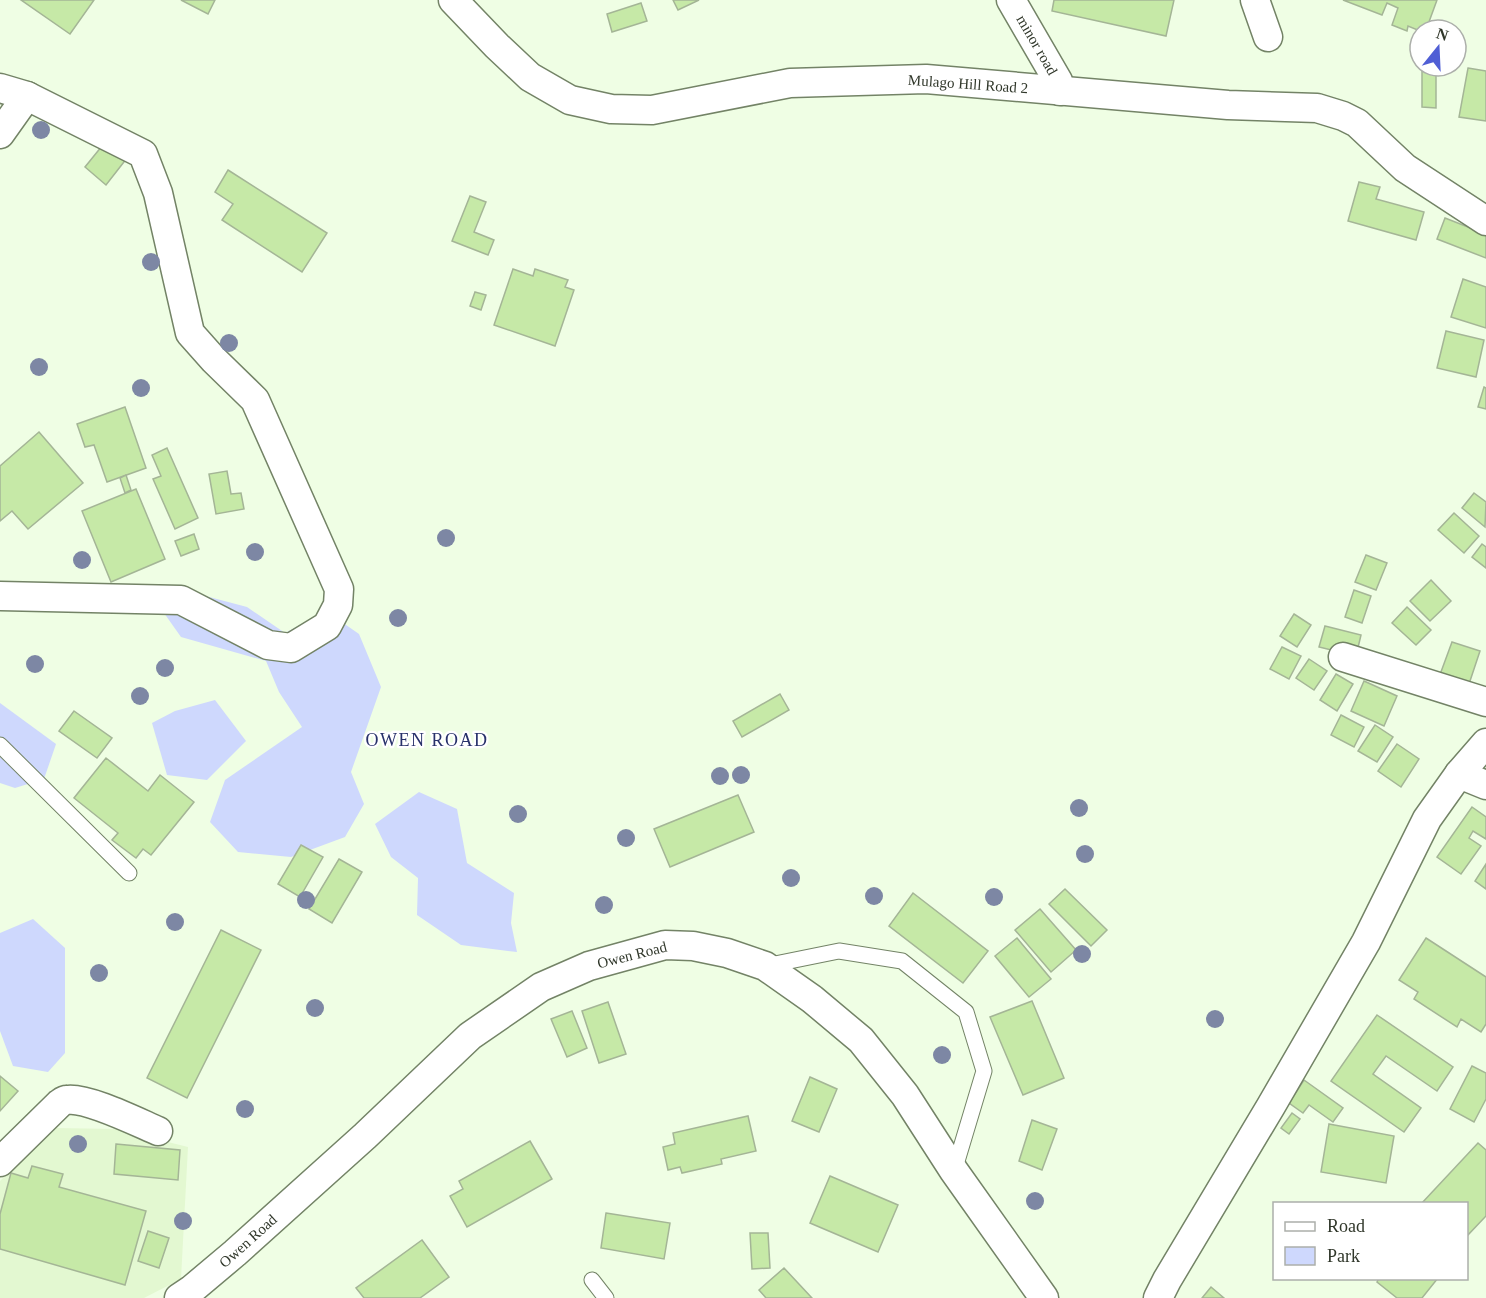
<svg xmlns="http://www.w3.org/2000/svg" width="1486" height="1298" viewBox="0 0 1486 1298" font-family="Georgia,serif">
	<rect width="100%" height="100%" fill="#effee4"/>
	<!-- built -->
	<path fill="#e3f8d1" d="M 56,1128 L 116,1129 L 188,1147 L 181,1279 L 144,1298 L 0,1298 L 0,1181 Z"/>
	<!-- green -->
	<g fill="#ced8fd">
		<path d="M 183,590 L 247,607 L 285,633 L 326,611 L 359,634 L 381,687 L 351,772 L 364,804 L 345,837 L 291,857 L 238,852 L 210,822 L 225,780 L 302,727 L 279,692 L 266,661 L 181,637 L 164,613 Z"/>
		<path d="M 215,700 L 246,741 L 207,780 L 167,775 L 152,723 L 175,711 Z"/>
		<path d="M 0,703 L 56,744 L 44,779 L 15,788 L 0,783 Z"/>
		<path d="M 419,792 L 457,809 L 467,863 L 514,893 L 511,923 L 517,952 L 461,945 L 417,915 L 418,878 L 391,857 L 375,824 Z"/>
		<path d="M 33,919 L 65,948 L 65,1053 L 48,1072 L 13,1066 L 0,1031 L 0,933 Z"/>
	</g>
	<!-- building -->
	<g fill="#c6e9a7" stroke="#a4b596" stroke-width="1.5">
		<path d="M 21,0 L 94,0 L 70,34 Z"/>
		<path d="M 181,0 L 215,0 L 208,14 Z"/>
		<path d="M 673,0 L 699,0 L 678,10 Z"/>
		<path d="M 1054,0 L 1174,0 L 1166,36 L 1052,11 Z"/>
		<path d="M 1343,0 L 1437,0 L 1426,30 L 1420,31 L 1408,26 L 1407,31 L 1392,25 L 1398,8 L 1387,3 L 1382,15 Z"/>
		<path d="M 641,3 L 647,21 L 612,32 L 607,14 Z"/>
		<path d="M 1468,68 L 1486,71 L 1486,121 L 1459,117 Z"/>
		<path d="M 1422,71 L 1436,71 L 1436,108 L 1422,107 Z"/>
		<path d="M 106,141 L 127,158 L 106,185 L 85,167 Z"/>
		<path d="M 228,170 L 327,233 L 302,272 L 222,220 L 233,204 L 215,192 Z"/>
		<path d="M 1359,182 L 1380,187 L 1376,199 L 1424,212 L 1416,240 L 1348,221 Z"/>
		<path d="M 470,196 L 486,202 L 474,232 L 494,240 L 488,255 L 452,241 Z"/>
		<path d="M 1445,218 L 1486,234 L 1486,258 L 1437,239 Z"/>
		<path d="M 513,269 L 533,276 L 535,269 L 568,280 L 565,287 L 574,290 L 555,346 L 494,325 Z"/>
		<path d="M 1463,279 L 1486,287 L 1486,328 L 1451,317 Z"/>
		<path d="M 475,292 L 486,295 L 481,310 L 470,306 Z"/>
		<path d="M 1446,331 L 1484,340 L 1476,377 L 1437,368 Z"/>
		<path d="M 1484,387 L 1486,388 L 1486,409 L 1478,407 Z"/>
		<path d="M 125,407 L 146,468 L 107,482 L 94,445 L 85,447 L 77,424 Z"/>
		<path d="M 39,432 L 83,483 L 28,529 L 12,511 L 0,521 L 0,466 Z"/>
		<path d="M 167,448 L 198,518 L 175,529 L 153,479 L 161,476 L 152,455 Z"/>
		<path d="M 227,471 L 231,494 L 241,493 L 244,509 L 216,514 L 209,474 Z"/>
		<path d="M 126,475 L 131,490 L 125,493 L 120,478 Z"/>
		<path d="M 136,489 L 165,559 L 111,582 L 82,511 Z"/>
		<path d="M 1474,493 L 1486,502 L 1485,527 L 1462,508 Z"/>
		<path d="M 1454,513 L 1479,536 L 1464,553 L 1438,530 Z"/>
		<path d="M 194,534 L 199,549 L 181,556 L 175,541 Z"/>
		<path d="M 1482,544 L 1486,547 L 1486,568 L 1472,557 Z"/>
		<path d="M 1366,555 L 1387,563 L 1376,590 L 1355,582 Z"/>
		<path d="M 1431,580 L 1451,601 L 1430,621 L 1410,601 Z"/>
		<path d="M 1354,590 L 1371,596 L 1362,623 L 1345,617 Z"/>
		<path d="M 1407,607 L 1431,630 L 1416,645 L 1392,623 Z"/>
		<path d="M 1294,614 L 1311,625 L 1297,647 L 1280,636 Z"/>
		<path d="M 1325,626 L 1361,635 L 1356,656 L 1319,647 Z"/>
		<path d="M 1452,642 L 1480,651 L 1467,690 L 1438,680 Z"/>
		<path d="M 1282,647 L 1301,656 L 1289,679 L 1270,669 Z"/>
		<path d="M 1309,659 L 1327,671 L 1314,690 L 1296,678 Z"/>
		<path d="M 1336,674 L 1353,684 L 1337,711 L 1320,700 Z"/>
		<path d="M 1364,681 L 1397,696 L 1384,726 L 1351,711 Z"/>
		<path d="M 780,694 L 789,710 L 742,737 L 733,721 Z"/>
		<path d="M 74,711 L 112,738 L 97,758 L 59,731 Z"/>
		<path d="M 1341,715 L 1364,727 L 1354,747 L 1331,735 Z"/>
		<path d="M 1375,725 L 1393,737 L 1377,762 L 1358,751 Z"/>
		<path d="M 1397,744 L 1419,759 L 1401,787 L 1378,771 Z"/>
		<path d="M 106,758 L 148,791 L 160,775 L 194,802 L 151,855 L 143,849 L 136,858 L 112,840 L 118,833 L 74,798 Z"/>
		<path d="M 738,795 L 754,832 L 670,867 L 654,829 Z"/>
		<path d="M 1472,807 L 1486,817 L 1486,839 L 1473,831 L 1469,838 L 1481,846 L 1461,874 L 1437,857 Z"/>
		<path d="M 301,845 L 323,857 L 300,897 L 278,884 Z"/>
		<path d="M 339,859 L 362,872 L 332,923 L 309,909 Z"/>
		<path d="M 1486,864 L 1486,889 L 1475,881 Z"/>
		<path d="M 1065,889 L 1107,930 L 1091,946 L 1049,904 Z"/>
		<path d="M 913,893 L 988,951 L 963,983 L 889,926 Z"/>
		<path d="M 1040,909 L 1076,950 L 1051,972 L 1015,930 Z"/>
		<path d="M 221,930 L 261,950 L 187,1098 L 147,1078 Z"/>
		<path d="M 1017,938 L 1051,979 L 1029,997 L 995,956 Z"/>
		<path d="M 1426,938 L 1486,977 L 1486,1024 L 1481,1032 L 1461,1019 L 1457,1027 L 1414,999 L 1418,992 L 1399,980 Z"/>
		<path d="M 1032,1001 L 1064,1078 L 1023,1095 L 990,1017 Z"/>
		<path d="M 608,1002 L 626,1054 L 599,1063 L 582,1011 Z"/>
		<path d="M 572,1011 L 587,1048 L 567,1057 L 551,1019 Z"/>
		<path d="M 1377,1015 L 1453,1067 L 1437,1091 L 1386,1056 L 1373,1074 L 1421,1108 L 1404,1132 L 1331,1081 Z"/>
		<path d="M 1472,1066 L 1486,1073 L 1486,1099 L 1474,1122 L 1450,1109 Z"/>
		<path d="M 0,1076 L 18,1091 L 0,1111 Z"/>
		<path d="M 810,1077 L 837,1089 L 819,1132 L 792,1121 Z"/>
		<path d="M 1304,1080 L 1343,1108 L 1333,1122 L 1309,1105 L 1303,1113 L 1289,1103 Z"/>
		<path d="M 1292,1113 L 1300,1119 L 1289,1134 L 1281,1128 Z"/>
		<path d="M 748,1116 L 756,1151 L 721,1159 L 722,1164 L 682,1173 L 680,1167 L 668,1170 L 663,1147 L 675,1144 L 673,1133 Z"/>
		<path d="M 1032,1120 L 1057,1129 L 1042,1170 L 1019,1161 Z"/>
		<path d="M 1329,1124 L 1394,1136 L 1386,1183 L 1321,1172 Z"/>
		<path d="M 530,1141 L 552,1179 L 467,1227 L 450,1196 L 463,1189 L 459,1181 Z"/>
		<path d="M 1478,1143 L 1486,1150 L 1486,1216 L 1466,1237 L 1466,1204 L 1421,1204 Z"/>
		<path d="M 116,1144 L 180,1150 L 178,1180 L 114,1174 Z"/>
		<path d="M 32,1166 L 63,1174 L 59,1187 L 146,1211 L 125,1285 L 0,1249 L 0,1214 L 11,1173 L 28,1178 Z"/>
		<path d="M 830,1176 L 898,1205 L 878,1252 L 810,1223 Z"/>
		<path d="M 606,1213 L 670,1223 L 664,1259 L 601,1248 Z"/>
		<path d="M 148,1231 L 169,1238 L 159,1268 L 138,1261 Z"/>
		<path d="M 750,1233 L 768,1233 L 770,1268 L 752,1269 Z"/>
		<path d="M 422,1240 L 449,1277 L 420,1298 L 364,1298 L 356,1288 Z"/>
		<path d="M 784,1268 L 812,1298 L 766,1298 L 759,1290 Z"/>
		<path d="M 1379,1278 L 1438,1278 L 1422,1298 L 1397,1298 L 1377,1282 Z"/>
		<path d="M 1211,1287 L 1224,1298 L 1202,1298 Z"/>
	</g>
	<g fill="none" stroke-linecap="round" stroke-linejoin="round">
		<defs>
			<g id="lane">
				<path d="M 0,745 L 129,873"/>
				<path d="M 765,966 L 839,951 L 902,961 L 966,1012 L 984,1071 L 954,1171"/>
				<path d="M 592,1280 L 606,1298"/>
			</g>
			<g id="street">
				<path d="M 453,0 L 497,46 L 530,77 L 570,100 L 611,109 L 652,110 L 790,83 L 926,79 L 1228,105 L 1317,108 L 1343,116 L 1357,123 L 1405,168 L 1486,221"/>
				<path d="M 1011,0 L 1058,81 L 1060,91"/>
				<path d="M 1255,0 L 1268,37"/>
				<path d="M 0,88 L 27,96 L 143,154 L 158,193 L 190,333 L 214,360 L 255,400 L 339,589 L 338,605 L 327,626 L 291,648 L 268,645 L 181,600 L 0,596"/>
				<path d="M 0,134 L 27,96"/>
				<path d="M 1343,657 L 1486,702"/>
				<path d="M 1459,774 L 1486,785"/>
				<path d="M 0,1162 L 59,1104 C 62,1102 63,1100 67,1100 C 87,1097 137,1122 158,1131"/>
				<path d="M 179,1298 L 191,1290 L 235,1253 L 365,1136 L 470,1036 L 541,987 L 589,966 L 665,945 L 693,946 L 727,953 L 765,966 L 812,999 L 861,1040 L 905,1095 L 954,1171 L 1044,1298"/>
				<path d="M 1158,1298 L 1167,1280 L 1271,1106 L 1366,942 L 1427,819 L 1459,774 L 1486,743"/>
			</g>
		</defs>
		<!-- lane casing -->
		<use href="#lane" stroke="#738366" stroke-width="17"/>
		<!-- street casing -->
		<use href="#street" stroke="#738366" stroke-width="31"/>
		<!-- lane -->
		<use href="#lane" stroke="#fff" stroke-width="15"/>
		<!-- street -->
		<use href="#street" stroke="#fff" stroke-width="28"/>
	</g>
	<!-- trees -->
	<g fill="#7d87a4">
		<circle cx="41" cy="130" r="9"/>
		<circle cx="151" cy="262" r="9"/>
		<circle cx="229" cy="343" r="9"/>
		<circle cx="39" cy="367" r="9"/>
		<circle cx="141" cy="388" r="9"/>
		<circle cx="446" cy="538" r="9"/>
		<circle cx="255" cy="552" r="9"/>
		<circle cx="82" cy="560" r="9"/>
		<circle cx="398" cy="618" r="9"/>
		<circle cx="35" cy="664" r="9"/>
		<circle cx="165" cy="668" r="9"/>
		<circle cx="140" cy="696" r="9"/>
		<circle cx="741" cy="775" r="9"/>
		<circle cx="720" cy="776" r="9"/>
		<circle cx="1079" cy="808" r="9"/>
		<circle cx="518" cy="814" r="9"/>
		<circle cx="626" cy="838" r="9"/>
		<circle cx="1085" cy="854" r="9"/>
		<circle cx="791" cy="878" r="9"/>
		<circle cx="874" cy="896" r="9"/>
		<circle cx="994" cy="897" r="9"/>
		<circle cx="306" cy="900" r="9"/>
		<circle cx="604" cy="905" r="9"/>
		<circle cx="175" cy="922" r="9"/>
		<circle cx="1082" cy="954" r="9"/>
		<circle cx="99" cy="973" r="9"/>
		<circle cx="315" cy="1008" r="9"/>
		<circle cx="1215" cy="1019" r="9"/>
		<circle cx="942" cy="1055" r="9"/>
		<circle cx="245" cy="1109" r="9"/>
		<circle cx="78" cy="1144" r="9"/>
		<circle cx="1035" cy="1201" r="9"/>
		<circle cx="183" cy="1221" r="9"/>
	</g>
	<g text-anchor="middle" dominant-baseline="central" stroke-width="4.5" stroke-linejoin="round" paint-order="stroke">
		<!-- street labels -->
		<g font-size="15" fill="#30372a" stroke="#fff">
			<text transform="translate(1037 45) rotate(60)">minor road</text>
			<text transform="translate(968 84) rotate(4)">Mulago Hill Road 2</text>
			<text transform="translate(632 955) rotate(-14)">Owen Road</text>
			<text transform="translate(248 1241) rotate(-42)">Owen Road</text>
		</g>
		<!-- quarter labels -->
		<g font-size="18" letter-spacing="1.5" fill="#28316a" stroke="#fff">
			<text x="427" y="740">OWEN ROAD</text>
		</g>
	</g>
	<!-- legend -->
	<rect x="1273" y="1202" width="195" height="78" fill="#ffffff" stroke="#acafaa" stroke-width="1.5"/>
	<rect x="1285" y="1222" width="30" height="9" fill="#ffffff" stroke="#acafaa" stroke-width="1.5"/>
	<text x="1327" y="1232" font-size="18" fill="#30372a">Road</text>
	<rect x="1285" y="1247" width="30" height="18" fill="#ced8fd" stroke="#acafaa" stroke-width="1.5"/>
	<text x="1327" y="1262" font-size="18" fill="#30372a">Park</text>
	<!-- north arrow -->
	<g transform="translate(1438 48) rotate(18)"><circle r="28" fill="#ffffff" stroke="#acafaa" stroke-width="1.5"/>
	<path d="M0-4.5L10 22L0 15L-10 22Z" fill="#505fd5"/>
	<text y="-9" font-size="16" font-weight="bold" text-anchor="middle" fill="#30372a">N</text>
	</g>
</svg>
